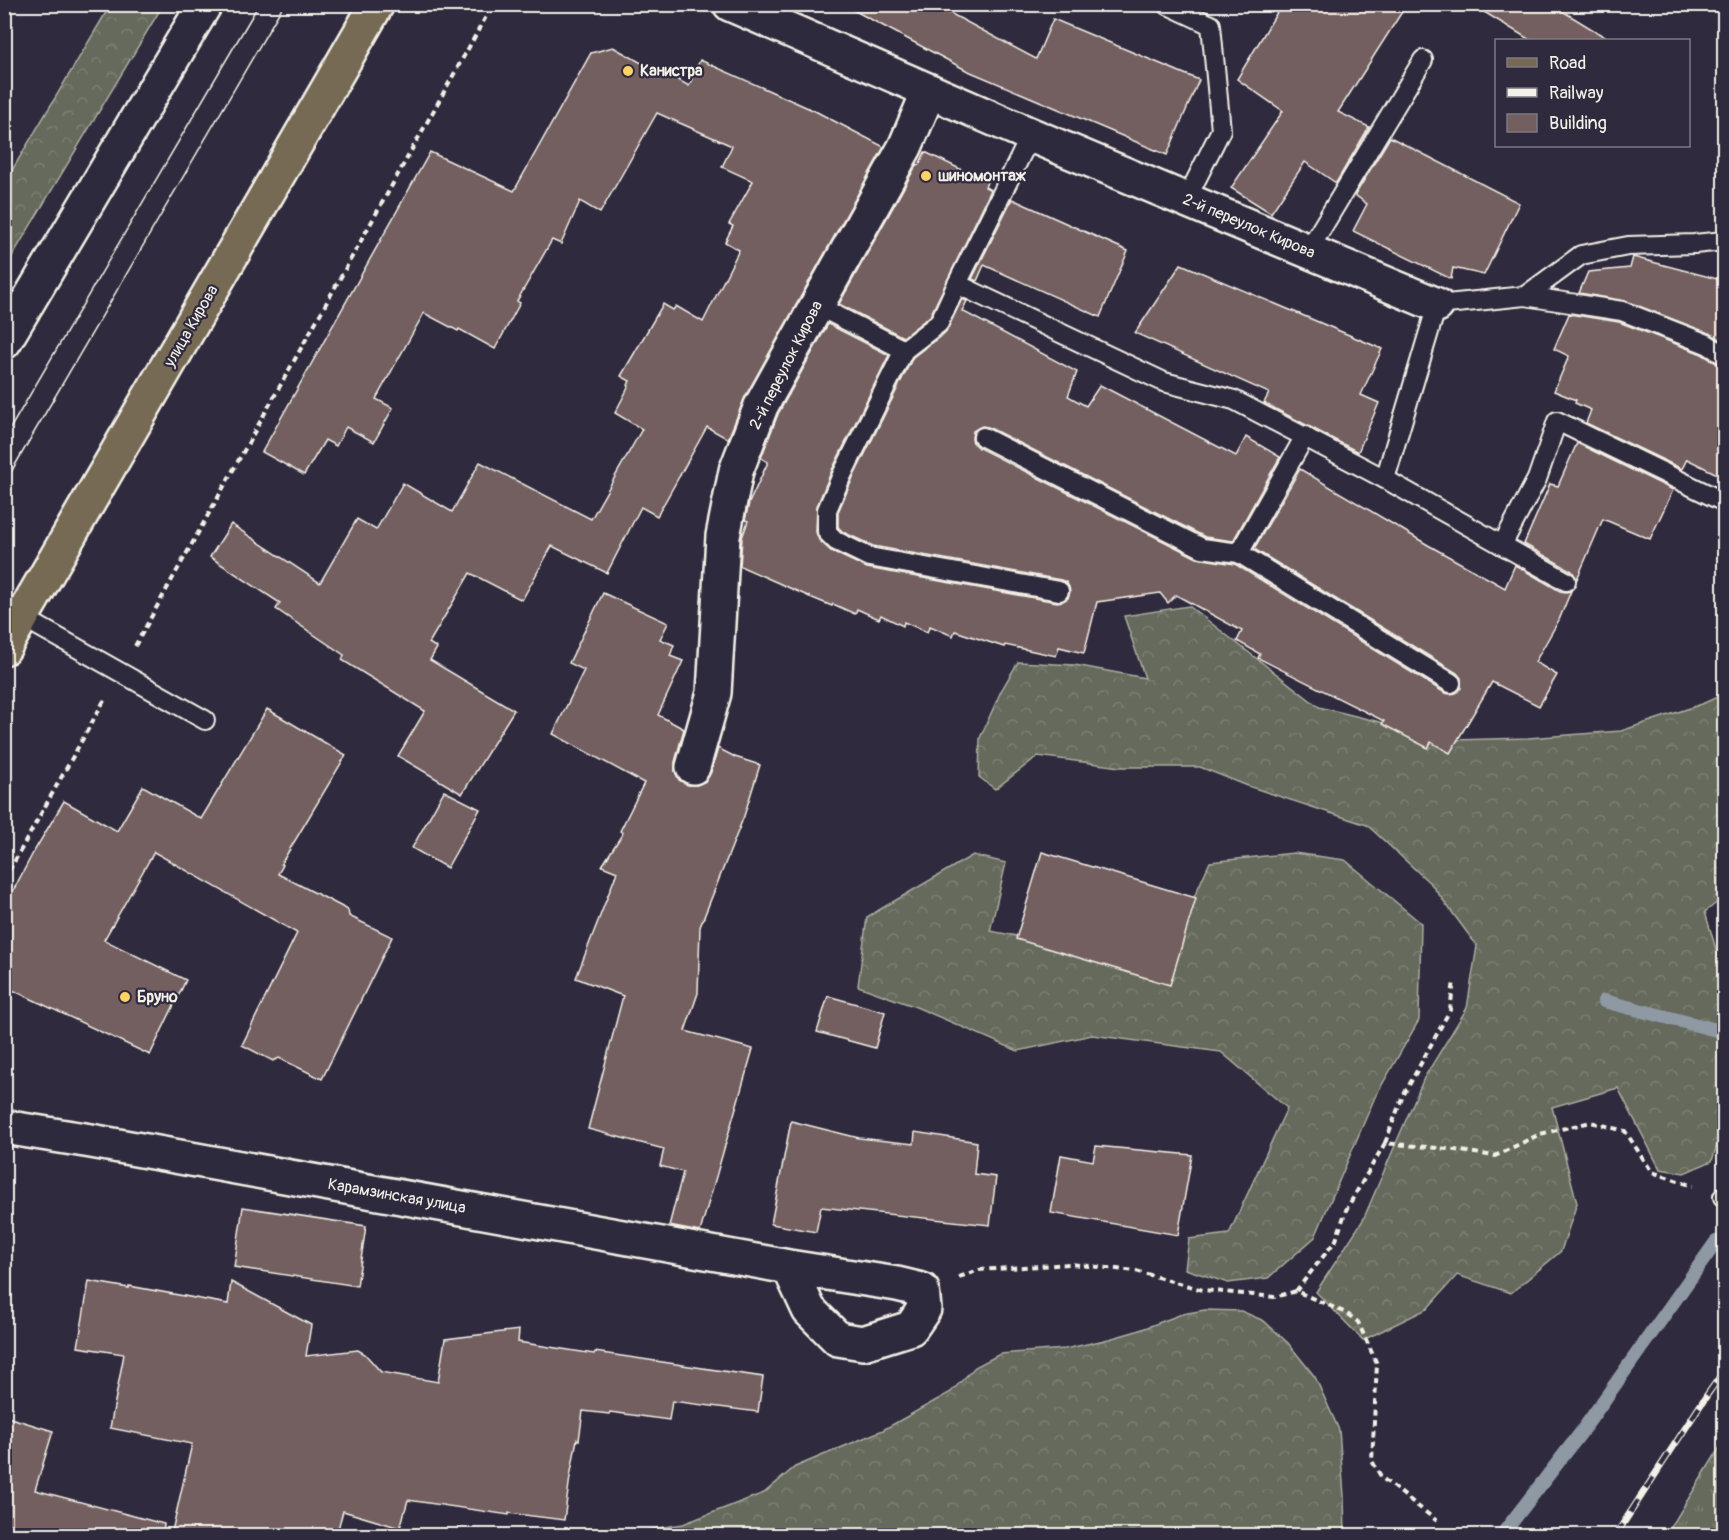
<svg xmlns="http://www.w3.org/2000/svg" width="1729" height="1540" viewBox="0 0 1729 1540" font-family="Pangolin,sans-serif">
	<defs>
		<pattern id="grass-tufts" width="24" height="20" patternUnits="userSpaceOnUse" patternTransform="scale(1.5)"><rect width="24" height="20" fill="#656a5c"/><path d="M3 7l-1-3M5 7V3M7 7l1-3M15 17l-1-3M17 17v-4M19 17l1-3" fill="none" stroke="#7c8073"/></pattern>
		<pattern id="forest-crowns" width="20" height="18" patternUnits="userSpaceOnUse" patternTransform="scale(1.5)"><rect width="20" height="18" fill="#656a5c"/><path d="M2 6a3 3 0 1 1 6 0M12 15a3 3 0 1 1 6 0" fill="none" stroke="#7c8073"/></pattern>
	</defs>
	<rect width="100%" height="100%" fill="#2f2a3d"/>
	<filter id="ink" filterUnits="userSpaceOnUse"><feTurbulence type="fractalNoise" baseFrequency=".0167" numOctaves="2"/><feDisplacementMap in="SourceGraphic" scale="12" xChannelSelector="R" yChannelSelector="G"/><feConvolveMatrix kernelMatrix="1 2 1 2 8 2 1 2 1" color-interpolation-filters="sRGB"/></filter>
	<g filter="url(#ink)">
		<!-- grass -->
		<path fill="url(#grass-tufts)" stroke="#acaea2" stroke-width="1.5" d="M 1724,1441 L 1724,1535 L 1666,1535 Z"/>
		<!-- forest -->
		<g fill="url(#forest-crowns)" stroke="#acaea2" stroke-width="1.5">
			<path d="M 111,4 L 163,5 L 5,268 L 5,182 Z"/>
			<path d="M 1189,606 L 1319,707 L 1453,740 L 1528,738 L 1621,731 L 1702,704 L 1724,694 L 1724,897 L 1705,912 L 1724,976 L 1724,1122 L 1712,1161 L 1684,1173 L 1660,1169 L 1618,1088 L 1552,1107 L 1577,1203 L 1561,1251 L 1511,1293 L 1457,1275 L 1427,1309 L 1363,1340 L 1316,1292 L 1363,1220 L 1424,1078 L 1467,1008 L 1477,946 L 1432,885 L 1367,825 L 1248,786 L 1200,767 L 1120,767 L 1038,756 L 995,789 L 979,777 L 980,738 L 1001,691 L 1018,662 L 1075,665 L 1145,678 L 1124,616 Z"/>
			<path d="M 1294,853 L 1345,860 L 1421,923 L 1419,1020 L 1375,1097 L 1315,1237 L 1268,1278 L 1228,1283 L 1185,1269 L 1189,1239 L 1229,1234 L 1287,1108 L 1221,1052 L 1092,1035 L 1018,1051 L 916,1007 L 858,986 L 867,917 L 973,855 L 1006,863 L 990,931 L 1164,963 L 1210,862 Z"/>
			<path d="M 1205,1310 L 1241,1311 L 1264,1321 L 1288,1343 L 1315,1377 L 1339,1430 L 1344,1496 L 1345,1535 L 615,1535 L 683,1524 L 764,1493 L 795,1467 L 883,1430 L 951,1392 L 975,1367 L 1000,1354 L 1065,1349 L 1109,1339 L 1137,1331 L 1182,1314 Z"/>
		</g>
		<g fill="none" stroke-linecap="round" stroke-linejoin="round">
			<!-- stream -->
			<g stroke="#8f99a4" stroke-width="14">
				<path d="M 1604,1001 L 1724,1032"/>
				<path d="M 1501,1536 L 1580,1434 L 1716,1242"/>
			</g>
		</g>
		<!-- building -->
		<g fill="#735e60" stroke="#f4f1e8" stroke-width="1.5">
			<path d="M 842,4 L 933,4 L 1036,59 L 1053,19 L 1199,80 L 1167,155 L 966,70 Z"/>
			<path d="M 1282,4 L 1407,4 L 1338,112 L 1369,127 L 1336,183 L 1305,162 L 1271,213 L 1231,188 L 1283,111 L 1237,79 Z"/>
			<path d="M 1471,4 L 1551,4 L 1610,40 L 1530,40 Z"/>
			<path d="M 613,47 L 652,69 L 653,66 L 689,86 L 700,60 L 815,111 L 884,147 L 745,397 L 728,439 L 707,427 L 657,516 L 641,507 L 607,573 L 552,546 L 522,600 L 470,573 L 429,643 L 437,648 L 430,660 L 514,710 L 462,794 L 398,756 L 425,711 L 342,660 L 344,655 L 276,609 L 280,603 L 210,557 L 231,524 L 320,583 L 357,519 L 376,530 L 403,483 L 452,512 L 480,462 L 591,519 L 642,429 L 615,413 L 629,386 L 628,385 L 630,381 L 621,376 L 663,304 L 673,310 L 676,306 L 703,322 L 739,250 L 725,242 L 733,226 L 729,224 L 753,181 L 722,167 L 732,146 L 657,113 L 600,213 L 580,201 L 561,244 L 552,240 L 517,301 L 520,303 L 495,349 L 459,329 L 458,331 L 424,313 L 376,399 L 393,408 L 374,442 L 346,427 L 336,446 L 325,440 L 304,475 L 262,452 L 430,152 L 514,191 L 591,53 Z"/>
			<path d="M 1390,137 L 1519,203 L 1484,275 L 1453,268 L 1451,279 L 1353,231 L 1367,204 L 1355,195 Z"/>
			<path d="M 925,152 L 987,182 L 985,187 L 991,190 L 930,316 L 903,337 L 839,304 L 917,164 L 919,165 Z"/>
			<path d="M 1012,199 L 1128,251 L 1100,317 L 984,265 L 977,281 L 972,279 Z"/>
			<path d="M 1633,257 L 1725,281 L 1725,342 L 1711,334 L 1626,301 L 1579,293 L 1588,272 L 1630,268 Z"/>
			<path d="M 1181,264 L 1382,349 L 1361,395 L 1379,403 L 1358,452 L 1264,403 L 1269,393 L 1135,333 Z"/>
			<path d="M 962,299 L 967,301 L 962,311 L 1077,372 L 1068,396 L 1086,406 L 1100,385 L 1236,456 L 1246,437 L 1280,457 L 1233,541 L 1205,537 L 988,427 L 982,426 L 973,431 L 972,438 L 973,443 L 977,447 L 1197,558 L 1235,564 L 1445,693 L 1450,694 L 1456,693 L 1461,688 L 1461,678 L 1457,673 L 1254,549 L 1300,469 L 1428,545 L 1505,588 L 1515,565 L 1560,591 L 1566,592 L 1571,591 L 1559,620 L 1535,662 L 1557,675 L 1539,706 L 1492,682 L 1450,753 L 1431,742 L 1428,748 L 1382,724 L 1384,721 L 1258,658 L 1260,654 L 1237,641 L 1242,631 L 1176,595 L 1168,603 L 1160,593 L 1097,602 L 1084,653 L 1059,647 L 1056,656 L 1005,645 L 1004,647 L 955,631 L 953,636 L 930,626 L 927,632 L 904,622 L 903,626 L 881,615 L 879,619 L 857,609 L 855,614 L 833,604 L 832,606 L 810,597 L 740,566 L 742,538 L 748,521 L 745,520 L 749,503 L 768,462 L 761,458 L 778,414 L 828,324 L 889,355 L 832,470 L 817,506 L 816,532 L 819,540 L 831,551 L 867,568 L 1057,602 L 1063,601 L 1068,598 L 1070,592 L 1069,587 L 1066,582 L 1061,580 L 873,546 L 843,532 L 838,527 L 838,512 L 852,480 L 913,357 L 946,332 Z"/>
			<path d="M 1569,314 L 1619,322 L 1702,354 L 1718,364 L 1725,366 L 1725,478 L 1687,459 L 1682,469 L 1586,423 L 1591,410 L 1575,403 L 1576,400 L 1554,391 L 1569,356 L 1554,349 Z"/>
			<path d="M 1577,443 L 1673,490 L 1650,539 L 1603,519 L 1577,579 L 1572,571 L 1524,544 L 1550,484 L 1558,486 Z"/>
			<path d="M 603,593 L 668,623 L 660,639 L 674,645 L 670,656 L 683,661 L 658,715 L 684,729 L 675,762 L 675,771 L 679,780 L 688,785 L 697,785 L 706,781 L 711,772 L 718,748 L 735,757 L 760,765 L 744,816 L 700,927 L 698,993 L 685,1031 L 753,1049 L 700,1232 L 669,1226 L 683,1172 L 660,1166 L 664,1149 L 588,1129 L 623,996 L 576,978 L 617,872 L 602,866 L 623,833 L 620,831 L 644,783 L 553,734 L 584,670 L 569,663 Z"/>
			<path d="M 267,709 L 346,755 L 281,864 L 283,865 L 278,874 L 327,899 L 348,910 L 349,916 L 392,937 L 322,1079 L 279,1058 L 273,1061 L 242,1045 L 297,933 L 154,852 L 104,940 L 186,980 L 150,1055 L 4,986 L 4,908 L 33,853 L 64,801 L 117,831 L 143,786 L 201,819 Z"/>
			<path d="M 444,791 L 480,809 L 447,868 L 412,848 Z"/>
			<path d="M 1042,852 L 1196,898 L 1170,985 L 1016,939 Z"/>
			<path d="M 828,996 L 885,1012 L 875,1048 L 817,1032 Z"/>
			<path d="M 791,1121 L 859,1138 L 914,1144 L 915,1132 L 977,1142 L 974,1174 L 996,1177 L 990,1225 L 821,1207 L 816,1232 L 771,1224 Z"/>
			<path d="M 1096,1146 L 1192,1155 L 1178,1235 L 1051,1213 L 1061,1155 L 1093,1161 Z"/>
			<path d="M 243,1207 L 366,1226 L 357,1286 L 234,1267 Z"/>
			<path d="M 89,1281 L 129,1288 L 129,1286 L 228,1304 L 231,1282 L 311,1325 L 306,1356 L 358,1350 L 365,1354 L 381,1372 L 438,1382 L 445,1339 L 519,1330 L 518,1342 L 594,1354 L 595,1352 L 763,1377 L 758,1412 L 672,1401 L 669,1420 L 610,1412 L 609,1414 L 583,1411 L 579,1440 L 577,1439 L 570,1477 L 564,1520 L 509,1513 L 509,1515 L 408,1500 L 400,1528 L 343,1511 L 336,1536 L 171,1536 L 192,1444 L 110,1428 L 124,1354 L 78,1347 Z"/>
			<path d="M 4,1416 L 53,1431 L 35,1490 L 164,1524 L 163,1536 L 4,1536 Z"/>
		</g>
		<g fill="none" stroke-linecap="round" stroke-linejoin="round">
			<defs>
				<g id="lane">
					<path d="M 1166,4 L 1211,25 L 1221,130 L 1186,200"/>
					<path d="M 1031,135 L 957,284 L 1164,382 L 1234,400 L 1385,479 L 1566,581"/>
					<path d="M 1308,251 L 1423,60"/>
					<path d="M 957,284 L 939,323 L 904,350 L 842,475 L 827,510 L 827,532 L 836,541 L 869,557 L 1059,591"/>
					<path d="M 1525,296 L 1622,311 L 1707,344 L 1724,355"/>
					<path d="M 816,305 L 904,350"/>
					<path d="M 983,437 L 1202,548 L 1239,553 L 1451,683"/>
					<path d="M 1385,479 L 1437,305 L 1525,296 L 1581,255 L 1628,246 L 1694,244 L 1724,241"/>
					<path d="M 1502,545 L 1537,479 L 1557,421 L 1724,502"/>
					<path d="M 1239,553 L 1305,436"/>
					<path d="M 22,617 L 205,720"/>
					<path d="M 1723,1197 L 1724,1198"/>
				</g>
				<g id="street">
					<path d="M 730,4 L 1031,135 L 1437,305"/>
					<path d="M 4,342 L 205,4"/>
					<path d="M 693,767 L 714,693 L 723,536 L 736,471 L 761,406 L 905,147 L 929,91"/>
					<path d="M 4,1127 L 91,1141 L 789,1267 L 897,1284 L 922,1290 L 924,1309 L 911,1328 L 863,1343 L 838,1339 L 809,1310 L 789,1267"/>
				</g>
				<path id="primary" d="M 4,648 L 377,4"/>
			</defs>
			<!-- lane casing -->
			<use href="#lane" stroke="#f4f1e8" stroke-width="22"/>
			<!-- street casing -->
			<use href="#street" stroke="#f4f1e8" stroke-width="38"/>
			<!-- primary casing -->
			<use href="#primary" stroke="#f4f1e8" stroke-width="38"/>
			<!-- path -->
			<g stroke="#f4f1e8" stroke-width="4" stroke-dasharray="6 4.5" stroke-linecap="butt">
				<path d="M 135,646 L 493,4"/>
				<path d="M 4,880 L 105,699"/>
				<path d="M 1385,1143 L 1402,1098 L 1450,1010 L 1454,981"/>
				<path d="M 959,1277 L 979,1270 L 1070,1264 L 1136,1271 L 1203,1290 L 1275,1297 L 1296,1291 L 1346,1313 L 1358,1322 L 1377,1364 L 1372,1461 L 1382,1478 L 1437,1521"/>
				<path d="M 1296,1291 L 1336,1240 L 1346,1210 L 1385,1143 L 1448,1149 L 1495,1156 L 1540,1134 L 1591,1122 L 1625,1131 L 1652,1172 L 1693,1186"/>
			</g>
			<!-- lane -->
			<use href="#lane" stroke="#2f2a3d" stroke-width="18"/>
			<!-- street -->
			<use href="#street" stroke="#2f2a3d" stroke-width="33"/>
			<!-- primary -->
			<use href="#primary" stroke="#766a55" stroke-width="33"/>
			<!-- tram -->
			<g stroke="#f4f1e8" stroke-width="1.5">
				<path d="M 4,439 L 259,4"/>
				<path d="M 4,484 L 284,4"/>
			</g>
			<defs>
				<path id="rail" d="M 1615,1536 L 1707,1395 L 1724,1371"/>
			</defs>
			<!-- rail casing -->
			<use href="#rail" stroke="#f4f1e8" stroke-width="7"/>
			<!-- rail -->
			<use href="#rail" stroke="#2f2a3d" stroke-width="4.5" stroke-dasharray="14" stroke-linecap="butt"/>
		</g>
	</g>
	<!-- markers -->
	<g fill="#ffd166" stroke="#2f2a3d" stroke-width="2">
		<circle cx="628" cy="71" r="6"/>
		<circle cx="926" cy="176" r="6"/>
		<circle cx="125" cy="997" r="6"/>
	</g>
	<g text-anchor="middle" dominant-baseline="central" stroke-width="4.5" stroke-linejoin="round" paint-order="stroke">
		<!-- poi labels -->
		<g font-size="16" font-weight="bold" fill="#f4f1e8" stroke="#2f2a3d" text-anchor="start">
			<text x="640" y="71">Канистра</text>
			<text x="938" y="176">шиномонтаж</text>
			<text x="137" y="997">Бруно</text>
		</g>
		<!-- street labels -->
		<g font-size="16" fill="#f4f1e8" stroke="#2f2a3d">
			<text transform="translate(1249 226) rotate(23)">2-й переулок Кирова</text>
			<text transform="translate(191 326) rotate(-60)">улица Кирова</text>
			<text transform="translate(786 365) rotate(-63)">2-й переулок Кирова</text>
			<text transform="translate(397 1196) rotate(10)">Карамзинская улица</text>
		</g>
	</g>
	<!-- margin -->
	<rect width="1729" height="1540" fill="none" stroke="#2f2a3d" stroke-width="24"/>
	<rect x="12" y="12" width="1705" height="1516" fill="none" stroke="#f4f1e8" stroke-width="2" filter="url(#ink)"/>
	<!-- legend -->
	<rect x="1495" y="39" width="195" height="108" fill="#2f2a3d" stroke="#7e7a81" stroke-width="1.5"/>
	<rect x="1507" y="58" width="30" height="9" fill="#766a55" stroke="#7e7a81" stroke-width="1.5"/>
	<text x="1549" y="69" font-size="18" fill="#f4f1e8">Road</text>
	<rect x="1507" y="88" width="30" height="9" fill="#f4f1e8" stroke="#7e7a81" stroke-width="1.5"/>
	<text x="1549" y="99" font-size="18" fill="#f4f1e8">Railway</text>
	<rect x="1507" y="114" width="30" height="18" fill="#735e60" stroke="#7e7a81" stroke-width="1.5"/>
	<text x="1549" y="129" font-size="18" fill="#f4f1e8">Building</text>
</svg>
